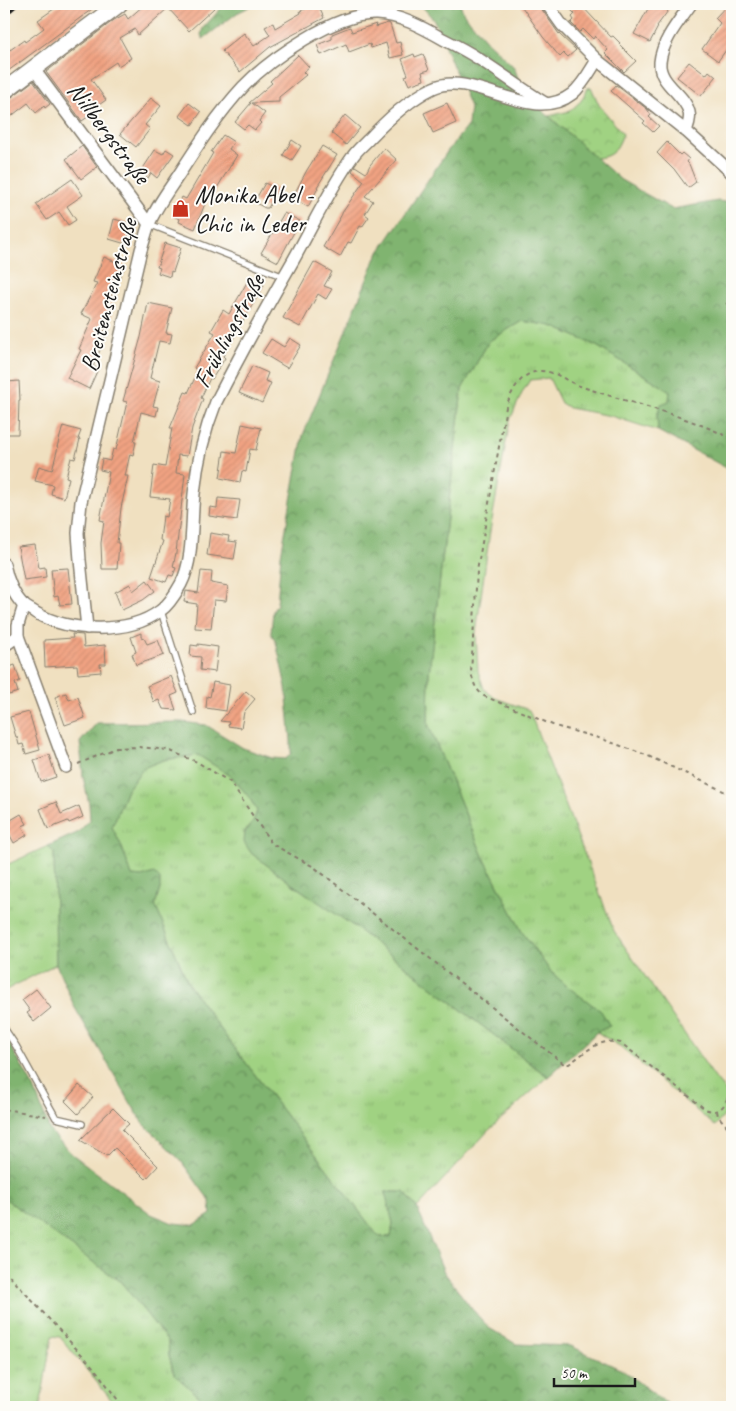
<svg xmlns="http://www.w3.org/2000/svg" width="736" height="1411" viewBox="0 0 736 1411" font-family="Caveat,sans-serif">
	<defs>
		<pattern id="grass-tufts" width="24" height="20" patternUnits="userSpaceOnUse" patternTransform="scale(1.25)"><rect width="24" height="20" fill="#a0d282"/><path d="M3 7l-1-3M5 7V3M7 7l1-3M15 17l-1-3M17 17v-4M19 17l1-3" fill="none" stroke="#89b470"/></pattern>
		<pattern id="forest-crowns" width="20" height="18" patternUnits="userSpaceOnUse" patternTransform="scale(1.25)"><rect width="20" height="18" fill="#80b470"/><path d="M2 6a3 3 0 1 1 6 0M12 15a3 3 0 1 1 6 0" fill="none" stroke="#68925b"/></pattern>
		<pattern id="park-crowns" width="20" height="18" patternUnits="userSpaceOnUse" patternTransform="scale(1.25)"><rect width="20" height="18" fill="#a0d282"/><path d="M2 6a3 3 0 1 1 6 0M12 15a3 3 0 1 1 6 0" fill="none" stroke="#89b470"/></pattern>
		<pattern id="building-hatch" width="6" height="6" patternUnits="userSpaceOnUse" patternTransform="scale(1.25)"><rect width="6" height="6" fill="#f1a382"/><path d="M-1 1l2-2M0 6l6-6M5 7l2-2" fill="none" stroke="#ce8c70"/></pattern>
	</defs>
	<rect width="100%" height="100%" fill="#fdfcf7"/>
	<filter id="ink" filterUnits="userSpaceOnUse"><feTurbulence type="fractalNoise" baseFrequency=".02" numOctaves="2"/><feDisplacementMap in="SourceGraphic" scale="10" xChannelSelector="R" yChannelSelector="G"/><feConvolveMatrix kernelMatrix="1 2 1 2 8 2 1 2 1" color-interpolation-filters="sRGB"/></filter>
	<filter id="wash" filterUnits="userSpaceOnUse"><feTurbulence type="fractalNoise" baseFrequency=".0096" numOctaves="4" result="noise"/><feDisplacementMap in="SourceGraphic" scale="20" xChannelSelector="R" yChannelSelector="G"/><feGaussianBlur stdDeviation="1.12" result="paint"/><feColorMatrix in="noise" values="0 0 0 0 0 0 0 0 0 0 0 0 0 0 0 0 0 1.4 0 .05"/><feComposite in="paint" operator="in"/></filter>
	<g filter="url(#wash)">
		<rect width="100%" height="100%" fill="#f0e0c0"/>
		<!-- grass -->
		<g fill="url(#grass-tufts)" stroke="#5e774f">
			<path d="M 522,321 L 552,326 L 595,345 L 670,391 L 669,401 L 657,415 L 658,431 L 611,416 L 569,408 L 561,403 L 549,378 L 530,380 L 523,391 L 510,420 L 490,531 L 476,633 L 478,671 L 484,689 L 495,698 L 529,710 L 614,931 L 715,1078 L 731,1098 L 725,1115 L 715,1126 L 621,1047 L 597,1032 L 568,987 L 551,972 L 522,932 L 482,854 L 428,724 L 429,673 L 462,389 L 489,341 Z"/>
			<path d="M 198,755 L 231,776 L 249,797 L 257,811 L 253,822 L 244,832 L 251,853 L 292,884 L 352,925 L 548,1077 L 488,1131 L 417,1208 L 404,1192 L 386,1192 L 393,1223 L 391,1237 L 378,1236 L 227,1038 L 189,985 L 155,905 L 160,889 L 154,873 L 142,877 L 132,876 L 121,845 L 112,827 L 127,790 L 143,768 L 163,760 Z"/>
			<path d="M 48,846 L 54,853 L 56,964 L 4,991 L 4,866 Z"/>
			<path d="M 4,1198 L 121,1282 L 168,1341 L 169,1355 L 174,1374 L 211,1407 L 117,1407 L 60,1337 L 52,1336 L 40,1407 L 4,1407 Z"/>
		</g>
		<!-- forest -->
		<g fill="url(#forest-crowns)" stroke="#4e6846">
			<path d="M 225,4 L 255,4 L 237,13 L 203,39 L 201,35 L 203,28 Z"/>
			<path d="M 420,4 L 460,4 L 464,14 L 487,41 L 514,67 L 522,89 L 536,105 L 621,180 L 672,209 L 718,201 L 732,203 L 732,471 L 658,431 L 657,415 L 661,404 L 669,401 L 670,391 L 595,345 L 552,326 L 522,321 L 489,341 L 462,389 L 429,673 L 428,724 L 482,854 L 522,932 L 551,972 L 568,987 L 601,1011 L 610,1026 L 597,1032 L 548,1077 L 352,925 L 292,884 L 251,853 L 244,842 L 245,832 L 253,822 L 257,811 L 249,797 L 231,776 L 198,755 L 163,760 L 143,768 L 127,790 L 112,827 L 121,845 L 132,876 L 142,877 L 154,873 L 160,879 L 160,889 L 155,905 L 189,985 L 227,1038 L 378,1236 L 391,1237 L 393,1223 L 385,1192 L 404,1192 L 417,1208 L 444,1272 L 472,1309 L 489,1328 L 516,1344 L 571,1346 L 622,1370 L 672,1407 L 211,1407 L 174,1374 L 169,1355 L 168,1341 L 121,1282 L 4,1198 L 4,1038 L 10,1045 L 34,1088 L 50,1131 L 72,1154 L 151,1214 L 173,1223 L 194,1225 L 211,1214 L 210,1201 L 181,1161 L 143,1123 L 133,1107 L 75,1008 L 56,964 L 54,853 L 48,846 L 77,833 L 90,820 L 89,804 L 83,777 L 80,742 L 97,723 L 182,722 L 206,725 L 243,748 L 272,758 L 286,759 L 291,753 L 291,741 L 286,687 L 276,642 L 271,633 L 273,611 L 277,604 L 281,555 L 303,435 L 377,255 L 449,149 L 468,125 L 470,107 L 434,20 Z"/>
		</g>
		<!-- park -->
		<path fill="url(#park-crowns)" stroke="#5e774f" d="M 591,87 L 599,105 L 623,134 C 617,149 613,157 596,158 L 549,116 L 570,111 L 581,101 L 588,88 Z"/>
		<g id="blocks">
			<!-- building -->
			<g fill="url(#building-hatch)">
				<path d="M 61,4 L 99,4 L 4,74 L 4,41 L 10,50 L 24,40 L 25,42 L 44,28 L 38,20 Z"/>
				<path d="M 145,4 L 189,4 L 194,9 L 199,4 L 210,4 L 214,8 L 189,31 L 168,8 L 138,35 L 135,29 L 120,38 L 131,58 L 118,66 L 116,62 L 91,79 L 106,100 L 90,111 L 92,114 L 82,121 L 46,72 L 114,20 L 125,14 L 128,19 Z"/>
				<path d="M 520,4 L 538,4 L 559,34 L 576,50 L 568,57 L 564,53 L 560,57 L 543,37 Z"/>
				<path d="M 565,4 L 580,4 L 611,37 L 613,36 L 620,43 L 619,44 L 636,61 L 624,72 L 605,53 L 608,50 L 595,36 L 593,39 L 583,29 L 580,32 L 571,23 L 574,20 L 572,17 L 575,14 Z"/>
				<path d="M 656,4 L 673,4 L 657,26 L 658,27 L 650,42 L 634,34 L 649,7 L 652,9 Z"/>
				<path d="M 728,4 L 732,4 L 732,42 L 718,61 L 702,49 L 720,23 L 715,18 Z"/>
				<path d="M 314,5 L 318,5 L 324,18 L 270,47 L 240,72 L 222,51 L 244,33 L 254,46 L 270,35 L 265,27 L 273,23 L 275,28 L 301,13 L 300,11 Z"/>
				<path d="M 388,23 L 390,24 L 396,43 L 400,42 L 403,55 L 390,58 L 386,43 L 371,48 L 370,44 L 349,52 L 346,44 L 321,55 L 317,45 L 332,39 L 332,34 L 350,27 L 352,32 L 376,24 L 375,27 Z"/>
				<path d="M 414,54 L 415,57 L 423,54 L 429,70 L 422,72 L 424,80 L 409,85 L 405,76 L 408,75 L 402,59 Z"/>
				<path d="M 298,55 L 309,67 L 303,72 L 306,75 L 279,97 L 279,102 L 252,103 L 265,113 L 259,121 L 261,123 L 255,130 L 248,125 L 244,129 L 235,122 L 251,103 L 249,103 L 272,83 L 270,81 Z"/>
				<path d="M 689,62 L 706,75 L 709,71 L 716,77 L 701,96 L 677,77 Z"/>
				<path d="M 33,81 L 50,104 L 45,108 L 44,106 L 36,113 L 28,103 L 4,122 L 4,103 Z"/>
				<path d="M 616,85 L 647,109 L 651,115 L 649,117 L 659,126 L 653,132 L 643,123 L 645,121 L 611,91 Z"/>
				<path d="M 151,98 L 161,106 L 145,125 L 150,129 L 136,147 L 120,134 Z"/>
				<path d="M 189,103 L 201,112 L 192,125 L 179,116 Z"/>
				<path d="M 447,103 L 456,123 L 433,133 L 424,113 Z"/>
				<path d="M 345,115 L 360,128 L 346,145 L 331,133 Z"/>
				<path d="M 223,135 L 234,142 L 229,149 L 237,155 L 211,198 L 208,196 L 195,229 L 179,222 L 180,219 L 173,216 L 182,197 L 186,199 L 213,153 L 211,152 Z"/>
				<path d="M 292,140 L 301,146 L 292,160 L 283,155 Z"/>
				<path d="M 667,142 L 680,155 L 682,153 L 689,159 L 687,162 L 689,164 L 696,182 L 688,188 L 674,169 L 674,170 L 657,153 Z"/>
				<path d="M 82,146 L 97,167 L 81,179 L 66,159 Z"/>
				<path d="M 322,146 L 337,155 L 317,187 L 318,188 L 308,207 L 292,198 L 307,170 Z"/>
				<path d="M 384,148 L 397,160 L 365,196 L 373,201 L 365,214 L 369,217 L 362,227 L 360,226 L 351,243 L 348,242 L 340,257 L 323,247 L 342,214 L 342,213 L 364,181 L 352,171 L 355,166 L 366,173 L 370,165 Z"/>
				<path d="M 166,149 L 174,154 L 157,178 L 151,173 L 148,178 L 140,173 L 155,150 L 163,154 Z"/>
				<path d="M 72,179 L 83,195 L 67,206 L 76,220 L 68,225 L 59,212 L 47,220 L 36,204 Z"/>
				<path d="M 265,183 L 278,190 L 268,208 L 265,208 L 254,202 Z"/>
				<path d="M 284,213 L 300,221 L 278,262 L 261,253 Z"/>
				<path d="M 114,219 L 132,224 L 126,244 L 109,239 Z"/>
				<path d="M 165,243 L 181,248 L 173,272 L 171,271 L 170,277 L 158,273 L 160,268 L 157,267 Z"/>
				<path d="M 104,257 L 125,266 L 108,303 L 112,304 L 108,313 L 112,315 L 102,336 L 105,337 L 102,342 L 103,343 L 93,366 L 98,369 L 89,389 L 67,378 L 81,350 L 79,349 L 92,319 L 81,314 L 97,283 L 93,282 Z"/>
				<path d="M 314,262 L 332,272 L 324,286 L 332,289 L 326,299 L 318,294 L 300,327 L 283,318 Z"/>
				<path d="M 250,277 L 264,285 L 223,356 L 225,358 L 212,379 L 210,378 L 201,398 L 203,399 L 192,428 L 187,456 L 178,455 L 176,473 L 185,474 L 176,553 L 173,567 L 176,568 L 173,576 L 169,575 L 166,582 L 151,577 L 163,541 L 160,540 L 163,516 L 167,517 L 170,499 L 150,497 L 154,465 L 165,467 L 172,428 L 170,428 L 185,392 L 188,393 L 198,371 L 194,368 L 215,333 L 211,331 L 223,310 L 229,314 Z"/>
				<path d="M 148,303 L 172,308 L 166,333 L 172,334 L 170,343 L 159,341 L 150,378 L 160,381 L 153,406 L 158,407 L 156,416 L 141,412 L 134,442 L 136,442 L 133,455 L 130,454 L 125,476 L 128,476 L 121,508 L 117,543 L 119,543 L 117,569 L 102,569 L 101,543 L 104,521 L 100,520 L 109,472 L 100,470 L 102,459 L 110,461 L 113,449 L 116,450 L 127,402 L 123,401 L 141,337 Z"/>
				<path d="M 290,338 L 301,345 L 287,368 L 262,353 L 271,339 L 284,347 Z"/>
				<path d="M 252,366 L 268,373 L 265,381 L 271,383 L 262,403 L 239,393 Z"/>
				<path d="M 19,381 L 20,400 L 19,400 L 18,434 L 4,434 L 4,412 L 9,412 L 7,382 Z"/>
				<path d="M 242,424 L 261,428 L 256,450 L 250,449 L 246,472 L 242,471 L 240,482 L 220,478 L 224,451 L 236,453 Z"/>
				<path d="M 63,426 L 81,431 L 78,439 L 80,439 L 75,459 L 71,458 L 66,477 L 69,478 L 64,498 L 51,494 L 53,485 L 35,481 L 39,466 L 52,470 L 58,447 L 57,447 Z"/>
				<path d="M 218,498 L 240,500 L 237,520 L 209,516 L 210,507 L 217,508 Z"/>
				<path d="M 210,533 L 229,536 L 228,541 L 237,542 L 234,559 L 207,555 Z"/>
				<path d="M 35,545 L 39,568 L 45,567 L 46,577 L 24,580 L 18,547 Z"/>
				<path d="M 68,568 L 72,604 L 60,605 L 58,596 L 54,597 L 51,569 Z"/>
				<path d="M 201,571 L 212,572 L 211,583 L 228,586 L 226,601 L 214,600 L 211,629 L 195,628 L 197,604 L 184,602 L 186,591 L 198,593 Z"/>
				<path d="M 147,580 L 155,591 L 143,600 L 122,610 L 115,592 L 130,584 L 133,591 Z"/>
				<path d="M 141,633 L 141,637 L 144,638 L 147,644 L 158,640 L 164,655 L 136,665 L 132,654 L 136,652 L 131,637 Z"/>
				<path d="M 72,634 L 83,635 L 84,647 L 105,645 L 106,664 L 100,664 L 101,672 L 78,674 L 77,665 L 45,667 L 44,640 L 73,638 Z"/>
				<path d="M 198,644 L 218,647 L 215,672 L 200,670 L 201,657 L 190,656 L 191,645 L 198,646 Z"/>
				<path d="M 15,665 L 20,681 L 15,683 L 18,692 L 9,695 L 6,685 L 4,686 L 4,669 Z"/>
				<path d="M 171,676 L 178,693 L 171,696 L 176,710 L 163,709 L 159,700 L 154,702 L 147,686 Z"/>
				<path d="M 213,682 L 230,685 L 226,711 L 206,708 L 207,696 L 210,697 Z"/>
				<path d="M 246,691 L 255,699 L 244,712 L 241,728 L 228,726 L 229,722 L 220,721 Z"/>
				<path d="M 66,693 L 69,700 L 78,697 L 85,718 L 65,725 L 55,697 Z"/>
				<path d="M 29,712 L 40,750 L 26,754 L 23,744 L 19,745 L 17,737 L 16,737 L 10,717 Z"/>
				<path d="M 49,755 L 56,777 L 41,782 L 34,760 Z"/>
				<path d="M 56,802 L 61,814 L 79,806 L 83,817 L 69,823 L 68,821 L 48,829 L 40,809 Z"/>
				<path d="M 21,814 L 27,824 L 22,826 L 27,835 L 14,843 L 4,824 Z"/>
				<path d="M 36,989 L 51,1008 L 34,1022 L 27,1013 L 30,1011 L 22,1000 Z"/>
				<path d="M 79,1085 L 93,1097 L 78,1114 L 65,1101 Z"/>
				<path d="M 113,1108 L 129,1124 L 122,1130 L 158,1166 L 146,1179 L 115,1148 L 107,1156 L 80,1140 Z"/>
			</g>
		</g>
	</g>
	<g filter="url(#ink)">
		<use href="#blocks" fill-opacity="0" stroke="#867e6e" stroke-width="1"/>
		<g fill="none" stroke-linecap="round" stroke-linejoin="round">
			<defs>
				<g id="service">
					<path d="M 149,224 L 284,277"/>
					<path d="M 161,611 L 193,712"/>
					<path d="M 4,1028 L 16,1046 L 56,1118 L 82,1124"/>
				</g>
				<g id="minor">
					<path d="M 547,4 L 562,25 L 597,60 L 686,131 L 732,173"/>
					<path d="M 33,68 L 149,224"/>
					<path d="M 686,131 C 688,125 691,119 689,112 C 685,94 658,83 660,62 C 662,41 679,21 691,4"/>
					<path d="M 4,564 C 7,579 12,593 23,605 C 27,608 32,610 36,613 C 69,632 128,635 160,611 C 169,605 176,593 181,584 C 194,559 191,522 194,494 C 197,462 204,432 216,402 C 241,353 267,306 294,259 C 313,225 330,188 353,156 C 357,150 363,145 368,140 C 387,120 408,100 433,88 C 474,69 531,126 572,94 C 583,85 590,71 597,60"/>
					<path d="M 24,605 L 18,625 L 18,636 L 66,767"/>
					<path d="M 87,628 L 80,560 L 78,533 L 81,502 L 141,250 C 144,241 146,232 149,224 C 156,207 168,191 178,176 C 198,145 218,114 243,87 C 270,59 335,13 376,14 C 400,15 422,27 443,39 C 455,45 467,51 479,59 C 501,73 522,89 545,103"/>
					<path d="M 4,646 L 18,636"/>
				</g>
				<path id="secondary" d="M 4,91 L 119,4"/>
			</defs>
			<!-- service casing -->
			<use href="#service" stroke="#867e6e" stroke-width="8"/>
			<!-- minor casing -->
			<use href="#minor" stroke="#867e6e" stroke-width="14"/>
			<!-- secondary casing -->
			<use href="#secondary" stroke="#867e6e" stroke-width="19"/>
			<!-- path -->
			<g stroke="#867e6e" stroke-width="2" stroke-dasharray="4 4" stroke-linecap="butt">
				<path d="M 726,303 L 732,308"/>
				<path d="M 732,439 C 684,414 631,404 580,386 C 567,382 556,371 541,371 C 521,372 512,390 506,407 L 477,571 L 471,673 C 474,684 475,689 484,696 L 555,726 L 602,739 L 646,755 L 732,795"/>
				<path d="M 78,764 L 116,748 L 139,747 L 168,750 L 197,762 L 230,782 L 272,844 L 314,867 L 564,1064 L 569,1064 C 586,1052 599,1037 621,1043 L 705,1109 C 725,1117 727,1098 732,1084"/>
				<path d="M 4,1109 L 46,1116"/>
				<path d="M 717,1111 L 718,1116 L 732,1132"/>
				<path d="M 4,1270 L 95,1369 L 123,1407"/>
			</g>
			<!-- service -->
			<use href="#service" stroke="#fff" stroke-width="5.5"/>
			<!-- minor -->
			<use href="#minor" stroke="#fff" stroke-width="11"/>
			<!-- secondary -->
			<use href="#secondary" stroke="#fff" stroke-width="16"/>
			<!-- rail -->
			<path stroke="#1c1c1c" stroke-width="3" d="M 4,16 L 18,4"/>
		</g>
	</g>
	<!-- icons -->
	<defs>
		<symbol id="shop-bare" viewBox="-9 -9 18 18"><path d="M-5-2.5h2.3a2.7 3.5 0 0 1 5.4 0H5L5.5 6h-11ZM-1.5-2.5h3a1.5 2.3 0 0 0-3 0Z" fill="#c8321e" stroke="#fdfcf7" stroke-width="2.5" paint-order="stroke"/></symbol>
	</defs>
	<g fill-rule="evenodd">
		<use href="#shop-bare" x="168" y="196" width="25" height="25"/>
	</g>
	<g text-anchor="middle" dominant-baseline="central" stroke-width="4" stroke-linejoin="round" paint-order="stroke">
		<!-- street labels -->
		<g font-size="25" fill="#1c1c1c" stroke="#fdfcf7">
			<text transform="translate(109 133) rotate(53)">Nillbergstraße</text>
			<text transform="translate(109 295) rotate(-75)">Breitensteinstraße</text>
			<text transform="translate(229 331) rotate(-62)">Frühlingstraße</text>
		</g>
		<!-- poi labels -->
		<g font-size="25" fill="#1c1c1c" stroke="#fdfcf7" text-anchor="start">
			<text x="195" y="195">Monika Abel -<tspan x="195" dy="29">Chic in Leder</tspan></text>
		</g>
	</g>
	<!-- margin -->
	<rect width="736" height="1411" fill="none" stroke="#fdfcf7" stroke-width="20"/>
	<!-- scale -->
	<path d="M554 1378v8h81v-8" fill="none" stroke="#1c1c1c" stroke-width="2.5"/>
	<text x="561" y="1378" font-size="15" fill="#1c1c1c" stroke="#fdfcf7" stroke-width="4" paint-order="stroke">50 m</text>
</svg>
